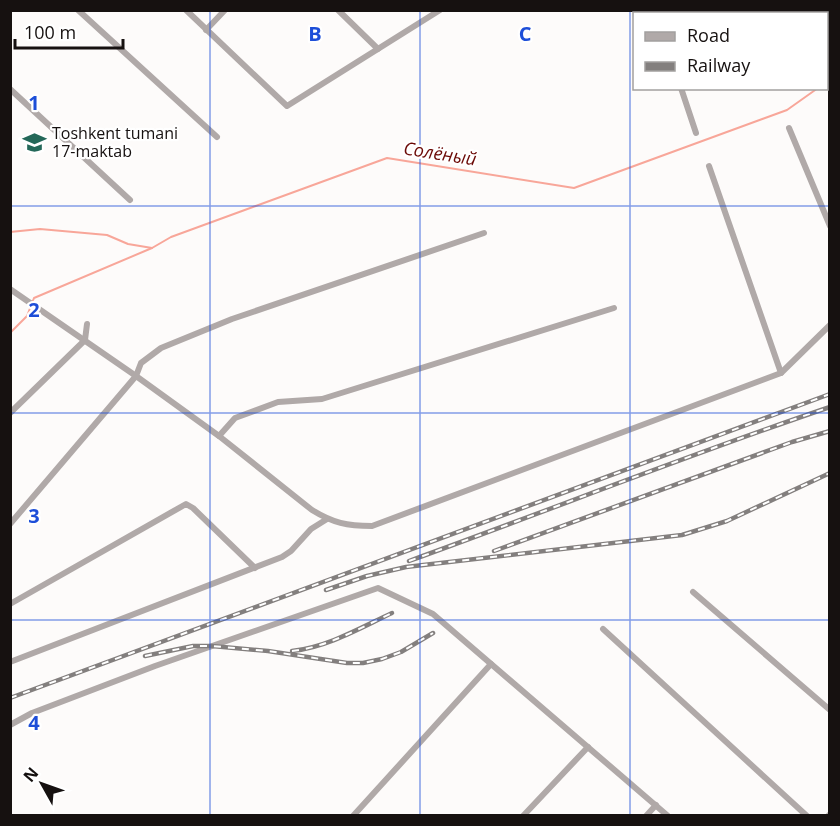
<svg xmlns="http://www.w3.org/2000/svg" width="840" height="826" viewBox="0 0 840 826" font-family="'Open Sans',sans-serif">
	<rect width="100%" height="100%" fill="#fdfbfa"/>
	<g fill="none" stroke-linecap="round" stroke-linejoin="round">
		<!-- stream -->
		<g stroke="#f8a699" stroke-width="2">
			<path d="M 826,82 L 830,80"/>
			<path d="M 10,232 L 40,229 L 107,235 L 128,244 L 152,248"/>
			<path d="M 10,333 L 27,316 L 34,298 L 152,248 L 171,237 L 387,158 L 574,188 L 787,110 L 818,88"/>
		</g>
		<!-- street -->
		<g stroke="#b0a9a8" stroke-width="6">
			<path d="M 78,10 L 217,137"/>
			<path d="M 186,10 L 287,106 L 440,10"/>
			<path d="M 338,10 L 378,49"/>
			<path d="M 655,10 L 656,14"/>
			<path d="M 756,10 L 757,14"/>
			<path d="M 807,14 L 811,10"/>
			<path d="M 206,30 L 225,10"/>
			<path d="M 681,88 L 696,133"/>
			<path d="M 10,89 L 130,200"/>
			<path d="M 789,128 L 830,226"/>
			<path d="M 709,166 L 781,373"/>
			<path d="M 10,289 L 136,376 L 219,436 L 312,510 C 333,523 347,526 372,526 L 781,373 L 830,325"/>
			<path d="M 10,413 L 85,340 L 87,324"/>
			<path d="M 219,436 L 235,418 L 278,402 L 322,399 L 614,308"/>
			<path d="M 10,524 L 136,376 L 141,363 L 161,348 L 232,319 L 484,233"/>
			<path d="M 693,592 L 830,710"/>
			<path d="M 10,604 L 186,504 L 193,508 L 255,568"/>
			<path d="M 603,629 L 807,816"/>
			<path d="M 10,662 L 282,557 L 291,551 L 311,529 L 327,519"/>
			<path d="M 10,725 L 32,713 L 155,666 L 378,588 L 433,614 L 668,816"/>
			<path d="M 353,816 L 491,664"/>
			<path d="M 523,816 L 588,747"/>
			<path d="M 646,816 L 656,805"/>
			<path d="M 828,816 L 830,814"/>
		</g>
		<defs>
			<g id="rail">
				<path d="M 494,551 L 792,442 L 830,431"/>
				<path d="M 409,561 C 550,510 688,455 830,407"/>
				<path d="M 326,590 L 367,576 L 406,567 L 682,535 L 727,521 L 830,473"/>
				<path d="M 292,651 C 328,647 360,628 392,613"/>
				<path d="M 145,656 L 193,646 L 212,646 L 268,651 L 347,663 L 363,663 L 382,659 L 401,652 L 433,633"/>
				<path d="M 10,698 L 830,394"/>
			</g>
		</defs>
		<!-- rail casing -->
		<use href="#rail" stroke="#837f7e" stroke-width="4.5"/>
		<!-- rail -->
		<use href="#rail" stroke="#fff" stroke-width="2" stroke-dasharray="7" stroke-linecap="butt"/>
	</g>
	<!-- grid -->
	<path fill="none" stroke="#1d4ed8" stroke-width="1.5" stroke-opacity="0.55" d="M 210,10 L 210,816M 420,10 L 420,816M 630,10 L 630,816M 10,206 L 830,206M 10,413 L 830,413M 10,620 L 830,620"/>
	<!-- icons -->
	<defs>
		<symbol id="school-bare" viewBox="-9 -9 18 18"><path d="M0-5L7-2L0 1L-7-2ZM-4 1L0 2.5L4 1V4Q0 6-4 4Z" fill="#246859" stroke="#fff" stroke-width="2.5" paint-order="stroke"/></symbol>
	</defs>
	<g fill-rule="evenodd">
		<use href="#school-bare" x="18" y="126" width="33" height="33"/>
	</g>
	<g text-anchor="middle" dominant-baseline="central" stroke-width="4.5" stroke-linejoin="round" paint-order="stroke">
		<!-- poi labels -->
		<g font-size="16" fill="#161110" stroke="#fff" text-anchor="start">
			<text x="52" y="133">Toshkent tumani<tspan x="52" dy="18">17-maktab</tspan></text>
		</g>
		<!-- water labels -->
		<g font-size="18" font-style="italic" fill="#6b0906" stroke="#fff">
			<text transform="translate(440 153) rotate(9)">Солёный</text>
		</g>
	</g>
	<g font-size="20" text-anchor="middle" font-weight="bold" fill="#1d4ed8" stroke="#fff" stroke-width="4.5" stroke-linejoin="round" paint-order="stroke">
		<text x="315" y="41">B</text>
		<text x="525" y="41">C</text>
		<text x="34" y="110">1</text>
		<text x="34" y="317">2</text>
		<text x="34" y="523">3</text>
		<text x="34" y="730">4</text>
	</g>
	<!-- border -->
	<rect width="840" height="826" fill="none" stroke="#161110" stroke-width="24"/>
	<!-- legend -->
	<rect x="633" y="12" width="195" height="78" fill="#ffffff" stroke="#a2a09f" stroke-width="1.5"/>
	<rect x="645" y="32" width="30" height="9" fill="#b0a9a8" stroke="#a2a09f" stroke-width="1.5"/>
	<text x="687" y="42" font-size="18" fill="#161110">Road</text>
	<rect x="645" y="62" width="30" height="9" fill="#837f7e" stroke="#a2a09f" stroke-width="1.5"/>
	<text x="687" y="72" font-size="18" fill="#161110">Railway</text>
	<!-- north arrow -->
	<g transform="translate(42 784) rotate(310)" stroke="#ffffff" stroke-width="4.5" paint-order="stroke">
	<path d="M0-4.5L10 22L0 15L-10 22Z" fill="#161110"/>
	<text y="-9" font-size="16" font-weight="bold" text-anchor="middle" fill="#161110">N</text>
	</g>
	<!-- scale -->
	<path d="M15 39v9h108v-9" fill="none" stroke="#161110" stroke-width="3"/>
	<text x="24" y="39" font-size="18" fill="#161110" stroke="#ffffff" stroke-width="4.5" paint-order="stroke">100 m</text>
</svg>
